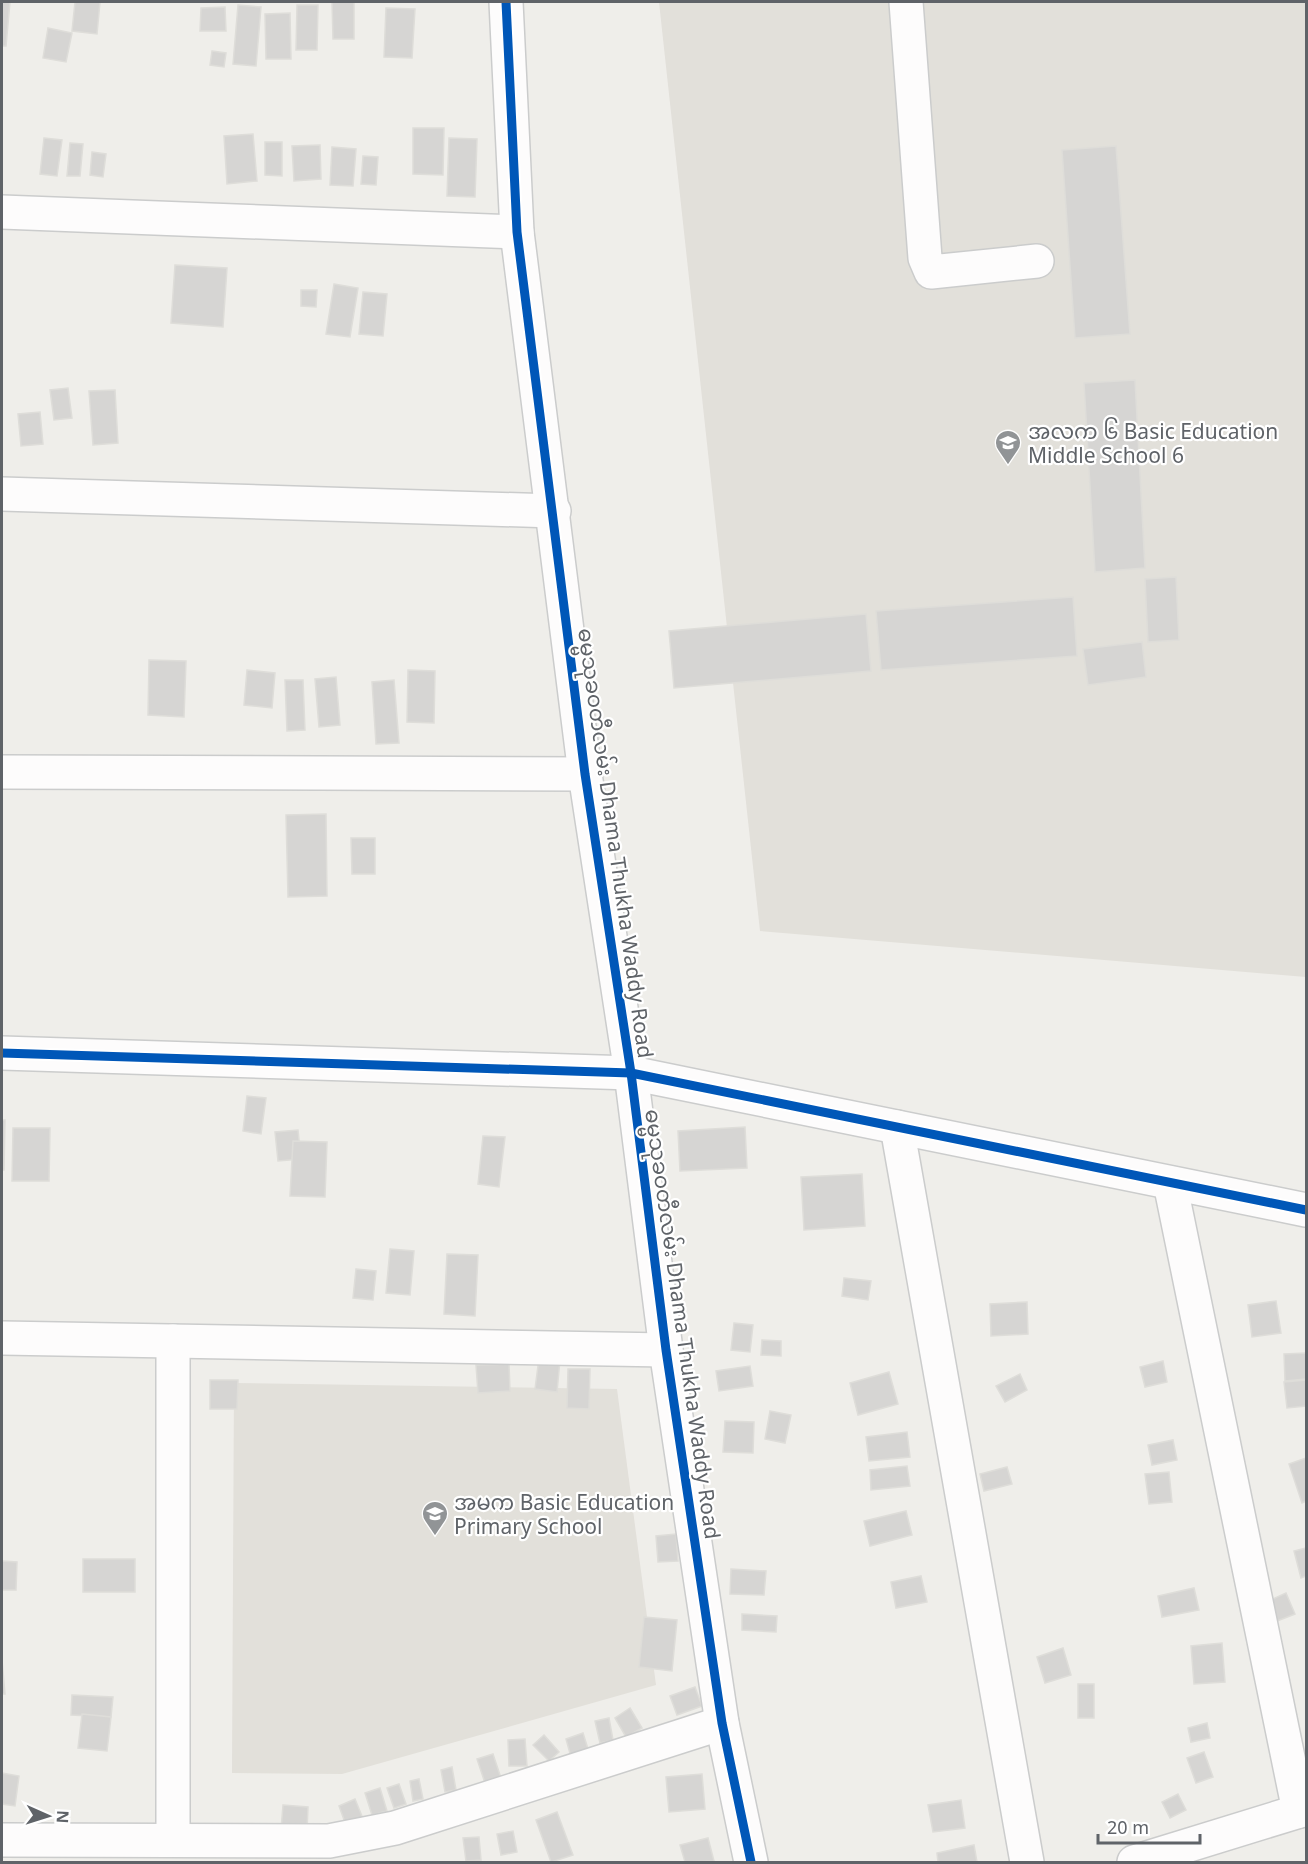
<svg xmlns="http://www.w3.org/2000/svg" width="1308" height="1864" viewBox="0 0 1308 1864" font-family="'Noto Sans','Noto Sans Myanmar',sans-serif">
	<rect width="100%" height="100%" fill="#efeeea"/>
	<!-- education -->
	<g fill="#e2e0da">
		<path d="M 659,2 L 1306,2 L 1306,977 L 760,931 Z"/>
		<path d="M 234,1383 L 617,1389 L 656,1685 L 342,1774 L 232,1773 Z"/>
	</g>
	<!-- building -->
	<g fill="#d6d5d3" stroke="#deddd9" stroke-width="1.5">
		<path d="M 2,2 L 10,2 L 6,46 L 2,46 Z"/>
		<path d="M 75,2 L 100,2 L 97,34 L 72,31 Z"/>
		<path d="M 332,2 L 354,2 L 354,39 L 333,39 Z"/>
		<path d="M 238,5 L 261,7 L 256,66 L 233,64 Z"/>
		<path d="M 297,5 L 318,5 L 317,50 L 296,50 Z"/>
		<path d="M 225,7 L 226,31 L 200,31 L 201,8 Z"/>
		<path d="M 386,8 L 415,9 L 412,58 L 384,57 Z"/>
		<path d="M 290,13 L 291,59 L 266,59 L 265,14 Z"/>
		<path d="M 48,28 L 72,33 L 66,62 L 43,58 Z"/>
		<path d="M 212,51 L 226,53 L 224,67 L 210,65 Z"/>
		<path d="M 413,128 L 444,128 L 443,175 L 413,174 Z"/>
		<path d="M 253,134 L 257,181 L 227,184 L 224,136 Z"/>
		<path d="M 44,138 L 62,140 L 57,176 L 40,174 Z"/>
		<path d="M 449,138 L 477,139 L 475,197 L 447,196 Z"/>
		<path d="M 265,142 L 282,142 L 282,176 L 265,175 Z"/>
		<path d="M 70,143 L 83,144 L 80,176 L 67,176 Z"/>
		<path d="M 320,145 L 321,179 L 294,181 L 292,146 Z"/>
		<path d="M 1116,146 L 1130,334 L 1075,338 L 1062,150 Z"/>
		<path d="M 332,147 L 356,149 L 353,186 L 330,185 Z"/>
		<path d="M 92,152 L 106,154 L 103,177 L 90,175 Z"/>
		<path d="M 363,156 L 378,157 L 376,185 L 361,184 Z"/>
		<path d="M 175,265 L 227,268 L 223,327 L 171,323 Z"/>
		<path d="M 334,284 L 358,288 L 350,337 L 326,334 Z"/>
		<path d="M 301,290 L 317,290 L 316,307 L 301,306 Z"/>
		<path d="M 363,292 L 387,294 L 383,336 L 359,334 Z"/>
		<path d="M 1135,380 L 1145,568 L 1095,572 L 1084,383 Z"/>
		<path d="M 68,388 L 72,418 L 54,420 L 50,390 Z"/>
		<path d="M 115,390 L 118,443 L 93,445 L 89,391 Z"/>
		<path d="M 40,412 L 43,444 L 21,446 L 18,414 Z"/>
		<path d="M 1176,577 L 1179,640 L 1148,642 L 1145,579 Z"/>
		<path d="M 1073,597 L 1077,656 L 881,670 L 876,611 Z"/>
		<path d="M 866,614 L 871,671 L 674,688 L 669,631 Z"/>
		<path d="M 1142,642 L 1146,677 L 1088,685 L 1083,649 Z"/>
		<path d="M 149,660 L 186,661 L 184,717 L 148,715 Z"/>
		<path d="M 247,670 L 275,673 L 272,708 L 244,705 Z"/>
		<path d="M 408,670 L 435,671 L 434,723 L 407,722 Z"/>
		<path d="M 336,677 L 340,725 L 319,727 L 315,679 Z"/>
		<path d="M 285,680 L 303,680 L 305,730 L 287,731 Z"/>
		<path d="M 394,680 L 399,743 L 376,744 L 372,682 Z"/>
		<path d="M 326,814 L 327,896 L 288,897 L 286,815 Z"/>
		<path d="M 351,838 L 375,838 L 375,874 L 352,874 Z"/>
		<path d="M 247,1096 L 266,1098 L 261,1134 L 243,1131 Z"/>
		<path d="M 2,1120 L 5,1120 L 4,1170 L 2,1170 Z"/>
		<path d="M 745,1127 L 747,1168 L 680,1171 L 678,1131 Z"/>
		<path d="M 13,1128 L 50,1128 L 49,1181 L 12,1181 Z"/>
		<path d="M 298,1130 L 301,1159 L 278,1161 L 275,1132 Z"/>
		<path d="M 483,1136 L 505,1137 L 499,1187 L 478,1184 Z"/>
		<path d="M 293,1141 L 327,1142 L 325,1197 L 290,1196 Z"/>
		<path d="M 862,1174 L 865,1226 L 804,1230 L 801,1177 Z"/>
		<path d="M 390,1249 L 414,1251 L 410,1295 L 386,1293 Z"/>
		<path d="M 447,1254 L 478,1255 L 475,1316 L 444,1314 Z"/>
		<path d="M 356,1269 L 376,1271 L 373,1300 L 353,1298 Z"/>
		<path d="M 844,1278 L 871,1281 L 868,1300 L 842,1296 Z"/>
		<path d="M 1276,1301 L 1281,1333 L 1252,1337 L 1248,1305 Z"/>
		<path d="M 1027,1302 L 1028,1334 L 991,1336 L 990,1304 Z"/>
		<path d="M 734,1323 L 753,1325 L 750,1352 L 731,1350 Z"/>
		<path d="M 762,1340 L 781,1341 L 781,1356 L 761,1355 Z"/>
		<path d="M 1306,1353 L 1306,1379 L 1285,1381 L 1284,1354 Z"/>
		<path d="M 539,1358 L 560,1360 L 557,1392 L 535,1389 Z"/>
		<path d="M 1163,1361 L 1167,1382 L 1145,1387 L 1140,1367 Z"/>
		<path d="M 509,1364 L 510,1391 L 478,1393 L 476,1365 Z"/>
		<path d="M 750,1366 L 753,1386 L 719,1391 L 716,1371 Z"/>
		<path d="M 568,1369 L 590,1369 L 589,1409 L 567,1408 Z"/>
		<path d="M 889,1372 L 898,1404 L 858,1415 L 850,1383 Z"/>
		<path d="M 1020,1374 L 1027,1390 L 1005,1402 L 996,1386 Z"/>
		<path d="M 210,1380 L 238,1380 L 237,1409 L 210,1409 Z"/>
		<path d="M 1306,1380 L 1306,1406 L 1287,1408 L 1284,1382 Z"/>
		<path d="M 770,1411 L 791,1415 L 785,1443 L 765,1439 Z"/>
		<path d="M 725,1421 L 754,1422 L 753,1453 L 723,1452 Z"/>
		<path d="M 907,1432 L 910,1457 L 869,1461 L 866,1437 Z"/>
		<path d="M 1173,1440 L 1177,1460 L 1152,1465 L 1148,1445 Z"/>
		<path d="M 1306,1458 L 1306,1501 L 1302,1503 L 1289,1464 Z"/>
		<path d="M 907,1466 L 910,1486 L 871,1490 L 870,1470 Z"/>
		<path d="M 1007,1467 L 1012,1484 L 984,1491 L 980,1474 Z"/>
		<path d="M 1169,1472 L 1172,1502 L 1149,1504 L 1145,1474 Z"/>
		<path d="M 906,1511 L 912,1535 L 870,1546 L 864,1521 Z"/>
		<path d="M 676,1534 L 678,1561 L 658,1562 L 656,1536 Z"/>
		<path d="M 1306,1548 L 1306,1576 L 1301,1578 L 1294,1551 Z"/>
		<rect x="83" y="1559" width="52" height="33"/>
		<path d="M 2,1561 L 17,1562 L 16,1590 L 2,1590 Z"/>
		<path d="M 731,1569 L 766,1571 L 764,1595 L 730,1594 Z"/>
		<path d="M 921,1576 L 927,1602 L 896,1608 L 891,1582 Z"/>
		<path d="M 1194,1588 L 1199,1610 L 1162,1617 L 1158,1596 Z"/>
		<path d="M 1286,1593 L 1295,1614 L 1272,1623 L 1264,1603 Z"/>
		<path d="M 742,1614 L 777,1616 L 776,1632 L 742,1630 Z"/>
		<path d="M 644,1617 L 677,1620 L 672,1671 L 639,1667 Z"/>
		<path d="M 1222,1643 L 1225,1682 L 1194,1684 L 1191,1646 Z"/>
		<path d="M 1063,1648 L 1071,1675 L 1045,1683 L 1037,1657 Z"/>
		<path d="M 2,1660 L 5,1694 L 2,1694 Z"/>
		<rect x="1078" y="1684" width="16" height="34"/>
		<path d="M 695,1687 L 702,1706 L 677,1715 L 670,1696 Z"/>
		<path d="M 72,1695 L 113,1697 L 111,1717 L 71,1715 Z"/>
		<path d="M 630,1708 L 642,1728 L 626,1737 L 615,1718 Z"/>
		<path d="M 82,1714 L 111,1717 L 107,1751 L 78,1748 Z"/>
		<path d="M 609,1718 L 613,1740 L 600,1743 L 595,1721 Z"/>
		<path d="M 1207,1723 L 1210,1738 L 1191,1742 L 1188,1728 Z"/>
		<path d="M 583,1733 L 589,1752 L 571,1757 L 566,1739 Z"/>
		<path d="M 544,1735 L 559,1752 L 549,1761 L 533,1745 Z"/>
		<path d="M 525,1739 L 527,1766 L 509,1766 L 508,1740 Z"/>
		<path d="M 1204,1752 L 1213,1777 L 1196,1783 L 1187,1758 Z"/>
		<path d="M 493,1754 L 501,1778 L 485,1783 L 477,1759 Z"/>
		<path d="M 452,1767 L 456,1790 L 445,1792 L 441,1770 Z"/>
		<path d="M 2,1773 L 19,1776 L 15,1806 L 2,1804 Z"/>
		<path d="M 702,1774 L 705,1809 L 669,1812 L 666,1777 Z"/>
		<path d="M 419,1779 L 423,1799 L 413,1801 L 410,1781 Z"/>
		<path d="M 399,1784 L 406,1804 L 394,1808 L 387,1788 Z"/>
		<path d="M 380,1788 L 387,1811 L 372,1815 L 365,1793 Z"/>
		<path d="M 1178,1794 L 1186,1810 L 1170,1818 L 1162,1802 Z"/>
		<path d="M 355,1799 L 364,1821 L 347,1828 L 339,1806 Z"/>
		<path d="M 961,1800 L 965,1828 L 933,1832 L 928,1805 Z"/>
		<path d="M 283,1805 L 308,1807 L 307,1831 L 281,1830 Z"/>
		<path d="M 557,1812 L 573,1855 L 551,1862 L 536,1820 Z"/>
		<path d="M 513,1831 L 517,1852 L 501,1855 L 497,1834 Z"/>
		<path d="M 479,1837 L 481,1860 L 466,1861 L 463,1838 Z"/>
		<path d="M 708,1838 L 714,1861 L 685,1862 L 680,1845 Z"/>
		<path d="M 974,1845 L 977,1862 L 938,1862 L 937,1853 Z"/>
	</g>
	<g fill="none" stroke-linecap="round" stroke-linejoin="round">
		<defs>
			<g id="minor">
				<path d="M 506,2 L 517,232 L 585,774 L 631,1073 L 666,1350 L 722,1723 L 751,1862"/>
				<path d="M 906,2 L 925,258 L 931,272 L 1037,261"/>
				<path d="M 2,212 L 517,232"/>
				<path d="M 2,494 L 554,511"/>
				<path d="M 2,772 L 585,774"/>
				<path d="M 2,1053 L 631,1073 L 1306,1210"/>
				<path d="M 897,1127 L 1027,1862"/>
				<path d="M 1170,1183 L 1299,1811"/>
				<path d="M 2,1338 L 666,1350"/>
				<path d="M 2,1840 L 329,1841 L 395,1828 L 722,1723"/>
				<path d="M 173,1840 L 173,1341"/>
				<path d="M 1134,1862 L 1306,1809"/>
			</g>
		</defs>
		<!-- minor casing -->
		<use href="#minor" stroke="#cbcccc" stroke-width="36"/>
		<!-- minor -->
		<use href="#minor" stroke="#fdfcfc" stroke-width="33"/>
		<defs>
			<g id="cycleway">
				<path d="M 506,2 L 517,232 L 585,774 L 631,1073 L 666,1350 L 722,1723 L 751,1862"/>
				<path d="M 2,1053 L 631,1073 L 1306,1210"/>
			</g>
		</defs>
		<!-- cycleway casing -->
		<use href="#cycleway" stroke="#fff" stroke-width="13"/>
		<!-- cycleway -->
		<use href="#cycleway" stroke="#0057b8" stroke-width="9"/>
	</g>
	<!-- icons -->
	<defs>
		<symbol id="school-pin" viewBox="-11 -11 22 30"><path d="M0 17L-7.5 6A9.5 9.5 0 1 1 7.5 6Z" fill="#919496" stroke="#fff"/><path d="M0-5L7-2L0 1L-7-2ZM-4 1L0 2.5L4 1V4Q0 6-4 4Z" fill="#fff"/></symbol>
	</defs>
	<g fill-rule="evenodd">
		<use href="#school-pin" x="993" y="428" width="30" height="40"/>
		<use href="#school-pin" x="420" y="1499" width="30" height="40"/>
	</g>
	<g text-anchor="middle" dominant-baseline="central" stroke-width="4.5" stroke-linejoin="round" paint-order="stroke">
		<!-- poi labels -->
		<g font-size="21" fill="#5f6368" stroke="#fff" text-anchor="start">
			<text x="1028" y="431">အလက ၆ Basic Education<tspan x="1028" dy="24">Middle School 6</tspan></text>
			<text x="454" y="1502">အမက Basic Education<tspan x="454" dy="24">Primary School</tspan></text>
		</g>
		<!-- street labels -->
		<g font-size="21" fill="#5f6368" stroke="#fff">
			<text transform="translate(616 843) rotate(82)">ဓမ္မသုခဝတီလမ်း Dhama Thukha Waddy Road</text>
			<text transform="translate(683 1324) rotate(82)">ဓမ္မသုခဝတီလမ်း Dhama Thukha Waddy Road</text>
		</g>
	</g>
	<!-- border -->
	<rect width="1308" height="1864" fill="none" stroke="#5f6368" stroke-width="6"/>
	<!-- north arrow -->
	<g transform="translate(48 1816) rotate(93)" stroke="#ffffff" stroke-width="4.5" paint-order="stroke">
	<path d="M0-4.5L10 22L0 15L-10 22Z" fill="#5f6368"/>
	<text y="-9" font-size="16" font-weight="bold" text-anchor="middle" fill="#5f6368">N</text>
	</g>
	<!-- scale -->
	<path d="M1098 1834v9h102v-9" fill="none" stroke="#5f6368" stroke-width="3"/>
	<text x="1107" y="1834" font-size="18" fill="#5f6368" stroke="#ffffff" stroke-width="4.5" paint-order="stroke">20 m</text>
</svg>
